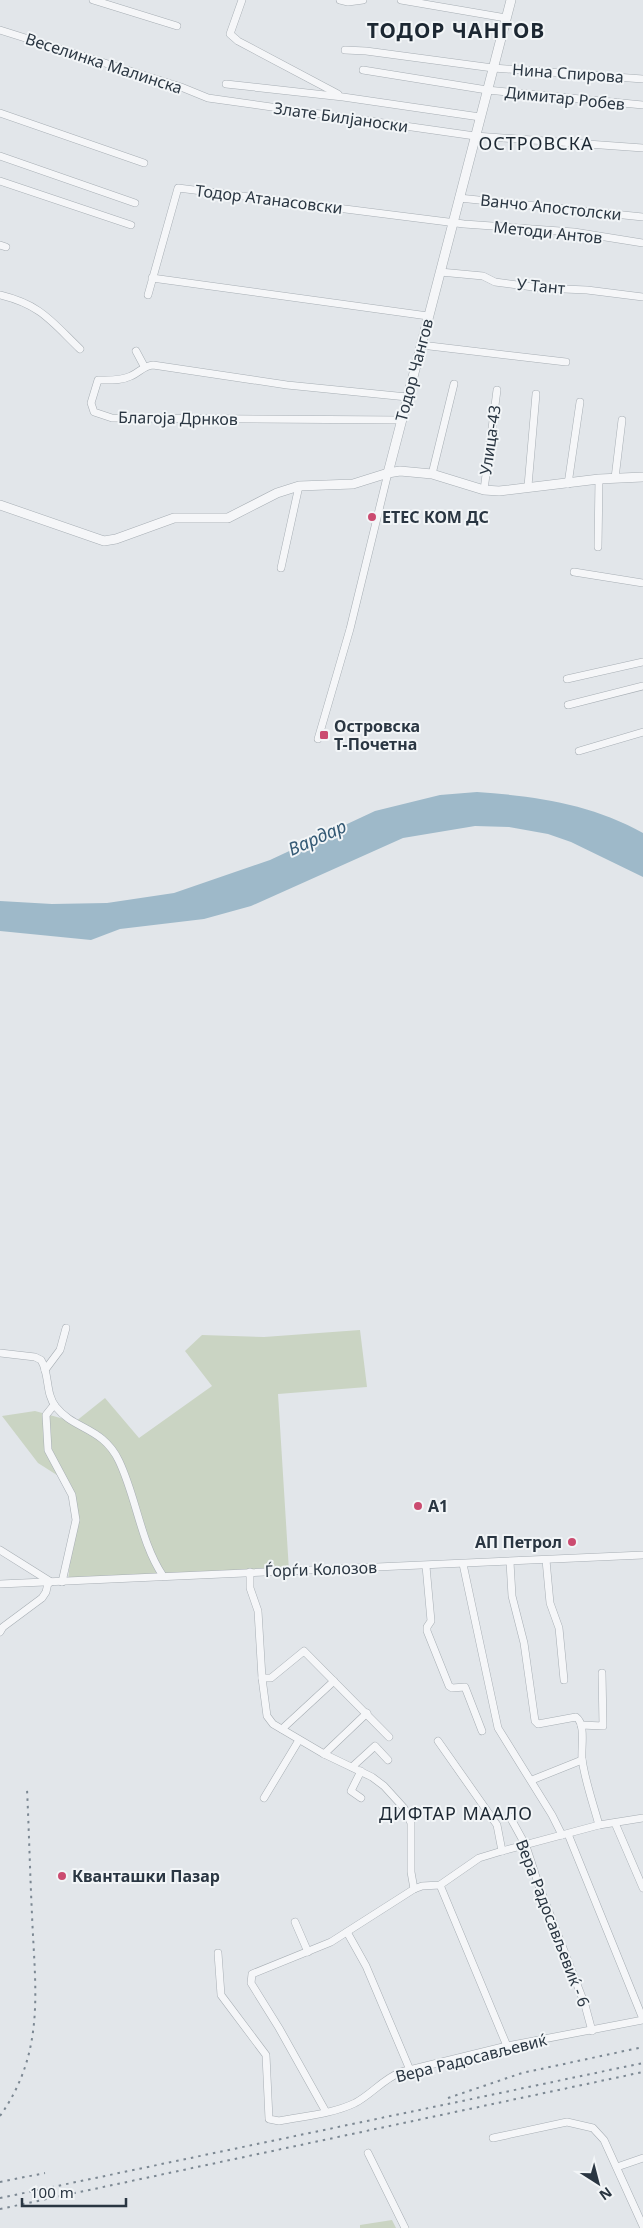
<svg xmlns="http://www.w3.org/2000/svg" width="643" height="2228" viewBox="0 0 643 2228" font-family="'Noto Sans',sans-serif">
	<rect width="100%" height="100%" fill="#e2e6ea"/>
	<!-- green -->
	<g fill="#cad4c3">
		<path d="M 360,1330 L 367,1387 L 278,1394 L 289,1571 L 68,1581 L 74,1522 L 71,1484 L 38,1463 L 2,1416 L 35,1411 L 75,1422 L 105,1398 L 139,1438 L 212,1386 L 185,1351 L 202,1335 L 264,1337 Z"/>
		<path d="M 392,2220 L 396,2228 L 360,2228 L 360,2225 Z"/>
	</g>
	<!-- water -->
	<path fill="#9eb9c9" d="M 477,792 C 535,796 592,804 643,833 L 643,877 L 571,842 L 548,834 L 509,827 L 475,826 L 403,838 L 251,906 L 204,919 L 120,929 L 91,940 L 0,931 L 0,901 L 52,904 L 107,903 L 174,893 L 270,860 L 375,811 L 440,795 Z"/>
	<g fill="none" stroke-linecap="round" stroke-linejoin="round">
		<defs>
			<g id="minor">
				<path d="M 93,0 L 177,26"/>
				<path d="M 242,0 L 230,34 L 238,41 L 338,94"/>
				<path d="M 340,0 L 348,2 L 363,0"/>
				<path d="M 401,0 L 506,18"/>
				<path d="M 0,30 L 181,87 L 208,98 L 475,136 L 643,148"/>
				<path d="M 345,50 L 366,51 L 493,68 L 643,79"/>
				<path d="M 363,70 L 487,90 L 643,105"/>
				<path d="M 226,84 L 343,97 L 480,117"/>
				<path d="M 0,113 L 144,163"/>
				<path d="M 0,156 L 135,203"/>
				<path d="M 0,181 L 131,225"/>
				<path d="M 459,198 L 643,217"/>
				<path d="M 0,245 L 6,247"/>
				<path d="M 440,272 L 483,276 L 495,282 L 541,288 L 587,290 L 643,297"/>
				<path d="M 152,278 L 428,316"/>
				<path d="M 0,295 C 41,305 51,321 80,349"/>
				<path d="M 148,295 L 178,188 L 464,224 L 574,232 L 643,243"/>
				<path d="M 421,345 L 566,362"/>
				<path d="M 136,351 L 144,366"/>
				<path d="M 401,420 L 112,418 L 94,412 L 91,403 L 98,380 C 109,380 121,381 131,376 C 140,372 143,366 153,365 L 287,385 L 407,397"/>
				<path d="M 432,474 L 454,384"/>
				<path d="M 615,478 L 622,420"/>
				<path d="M 568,484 L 580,402"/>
				<path d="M 528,486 L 536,394"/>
				<path d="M 484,490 L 497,390"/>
				<path d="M 598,547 L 599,479"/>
				<path d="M 281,568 L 299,486"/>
				<path d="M 574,572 L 643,583"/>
				<path d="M 567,679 L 643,662"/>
				<path d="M 568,705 L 643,686"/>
				<path d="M 318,739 L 350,629 L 388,473"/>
				<path d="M 579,751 L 643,732"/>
				<path d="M 0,1353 L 35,1357 L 41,1360 C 50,1374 45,1394 56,1407 C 74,1430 103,1427 119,1461 C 137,1499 140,1541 163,1576"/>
				<path d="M 45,1370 L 60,1350 L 66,1328"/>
				<path d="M 54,1405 L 46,1415 L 48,1450 L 72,1495 L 76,1520 L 62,1582"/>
				<path d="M 0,1550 L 51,1582"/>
				<path d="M 546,1560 L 550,1603 L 559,1628 L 564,1680"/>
				<path d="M 510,1562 L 512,1596 L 524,1643 L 535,1721 L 538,1724 L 576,1717 C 586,1724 581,1747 582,1759 C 585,1781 593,1803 599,1825"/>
				<path d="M 463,1564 L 498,1728 L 552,1815 L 562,1835"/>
				<path d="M 426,1566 L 431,1621 L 427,1627 L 427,1631 L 449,1686 L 452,1688 L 465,1687 L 482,1731"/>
				<path d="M 250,1572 L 250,1588 L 258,1611 L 262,1678 L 267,1716 L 273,1724 L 324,1754 L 372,1777 L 384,1786 L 404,1808 L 411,1823 L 411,1872 L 414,1889"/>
				<path d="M 0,1584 L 643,1555"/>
				<path d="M 0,1632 L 3,1627 L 42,1598 L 46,1592 L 48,1583"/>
				<path d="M 262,1678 L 271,1678 L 304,1651 L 389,1737"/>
				<path d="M 581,1725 L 603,1726 L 602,1673"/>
				<path d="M 282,1729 L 334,1681"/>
				<path d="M 438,1741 L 497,1825 L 502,1851"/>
				<path d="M 324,1754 L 367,1713"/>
				<path d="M 352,1767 L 375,1746 L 388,1760"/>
				<path d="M 532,1780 L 582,1760"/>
				<path d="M 264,1798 L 299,1740"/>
				<path d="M 361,1798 L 351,1791 L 361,1771"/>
				<path d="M 510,1817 L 526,1846 L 539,1886 L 585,2005 L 592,2031"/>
				<path d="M 615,1823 L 643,1888"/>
				<path d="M 568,1834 L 643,2019"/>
				<path d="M 440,1885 L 507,2046"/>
				<path d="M 295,1922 L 308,1952"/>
				<path d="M 347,1932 L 366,1966 L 410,2070"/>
				<path d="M 218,1953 L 221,1995 L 266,2055 L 269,2119 L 279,2121 C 304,2116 332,2114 355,2103 C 372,2094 383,2079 401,2072 L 507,2046 L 643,2020"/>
				<path d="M 326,2112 L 279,2028 L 251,1983 L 252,1974 L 331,1942 L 414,1889 L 422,1886 L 440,1885 L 479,1858 L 502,1851 L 599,1825 L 643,1818"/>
				<path d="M 493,2138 L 567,2122 L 593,2128 L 604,2140 L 643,2226"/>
				<path d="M 368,2153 L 405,2228"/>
				<path d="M 617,2167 L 643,2158"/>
			</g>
			<g id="tertiary">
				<path d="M 388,473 L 511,0"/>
				<path d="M 0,505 L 104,541 L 116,539 L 174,518 L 228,518 L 277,493 L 299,486 L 353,484 L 388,473 L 400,471 L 432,474 L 484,490 L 499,491 L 599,479 L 643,477"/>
			</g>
		</defs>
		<!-- minor casing -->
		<use href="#minor" stroke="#a7aeb4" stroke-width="8"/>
		<!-- tertiary casing -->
		<use href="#tertiary" stroke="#a7aeb4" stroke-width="10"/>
		<!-- minor -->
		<use href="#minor" stroke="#f5f6f8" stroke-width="7"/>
		<!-- tertiary -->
		<use href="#tertiary" stroke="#f5f6f8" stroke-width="9"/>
		<!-- rail -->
		<g stroke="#7c8893" stroke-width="2" stroke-dasharray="2.5 5" stroke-linecap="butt">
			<path d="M 448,2098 L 522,2073 L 643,2047"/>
			<path d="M 0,2116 C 46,2051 35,1989 32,1915 C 30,1873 29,1831 27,1789"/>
			<path d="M 0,2182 L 45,2173"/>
			<path d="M 0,2198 L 643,2063"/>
			<path d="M 0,2209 L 643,2072"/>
		</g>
	</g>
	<!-- markers -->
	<g fill="#cb4b70" stroke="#f2f5f7" stroke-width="2">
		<circle cx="372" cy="517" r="5"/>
		<rect x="319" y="730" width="10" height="10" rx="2.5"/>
		<circle cx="418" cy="1506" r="5"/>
		<circle cx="572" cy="1542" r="5"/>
		<circle cx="62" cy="1876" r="5"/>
	</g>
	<g text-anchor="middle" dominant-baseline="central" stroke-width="4" stroke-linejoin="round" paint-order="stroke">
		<!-- street labels -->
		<g font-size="16" fill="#2a3642" stroke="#f2f5f7">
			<text transform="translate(104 63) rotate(18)">Веселинка Малинска</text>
			<text transform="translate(568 73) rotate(4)">Нина Спирова</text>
			<text transform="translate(565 98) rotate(6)">Димитар Робев</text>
			<text transform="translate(341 117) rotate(8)">Злате Билјаноски</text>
			<text transform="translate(269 199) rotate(7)">Тодор Атанасовски</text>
			<text transform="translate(551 207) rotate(6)">Ванчо Апостолски</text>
			<text transform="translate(548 232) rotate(6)">Методи Антов</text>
			<text transform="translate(541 286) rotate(5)">У Тант</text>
			<text transform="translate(414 370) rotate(-75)">Тодор Чангов</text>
			<text transform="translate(178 418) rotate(1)">Благоја Дрнков</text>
			<text transform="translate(490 440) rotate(-82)">Улица-43</text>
			<text transform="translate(321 1569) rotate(-2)">Ѓорѓи Колозов</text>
			<text transform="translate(553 1923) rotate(69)">Вера Радосављевиќ - 6</text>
			<text transform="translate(471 2058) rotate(-14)">Вера Радосављевиќ</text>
		</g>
		<!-- poi labels -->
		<g font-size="16" font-weight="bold" fill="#2a3642" stroke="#f2f5f7" text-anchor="start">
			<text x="382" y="517">ЕТЕС КОМ ДС</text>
			<text x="334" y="726">Островска<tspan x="334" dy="18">Т-Почетна</tspan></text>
			<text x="428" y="1506">А1</text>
			<text x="562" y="1542" text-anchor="end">АП Петрол</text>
			<text x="72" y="1876">Кванташки Пазар</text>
		</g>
		<!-- neighbourhood labels -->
		<g font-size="18" letter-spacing="1" fill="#1c2732" stroke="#f2f5f7">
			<text x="536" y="143">ОСТРОВСКА</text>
			<text x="456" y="1813">ДИФТАР МААЛО</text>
		</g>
		<!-- water labels -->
		<g font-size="18" font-style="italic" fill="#355a75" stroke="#f2f5f7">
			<text transform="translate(317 837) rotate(-24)">Вардар</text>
		</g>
		<!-- district labels -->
		<g font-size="21" font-weight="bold" letter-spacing="1" fill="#1c2732" stroke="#f2f5f7">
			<text x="456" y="30">ТОДОР ЧАНГОВ</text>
		</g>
	</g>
	<!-- north arrow -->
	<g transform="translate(598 2183) rotate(144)" stroke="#f2f5f7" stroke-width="4" paint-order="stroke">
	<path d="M0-4L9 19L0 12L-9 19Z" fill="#2a3642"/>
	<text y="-8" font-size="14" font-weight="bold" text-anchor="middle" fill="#2a3642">N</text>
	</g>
	<!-- scale -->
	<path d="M22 2198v8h104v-8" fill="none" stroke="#2a3642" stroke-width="2.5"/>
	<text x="30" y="2198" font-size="15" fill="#2a3642" stroke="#f2f5f7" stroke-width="4" paint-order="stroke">100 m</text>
</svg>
